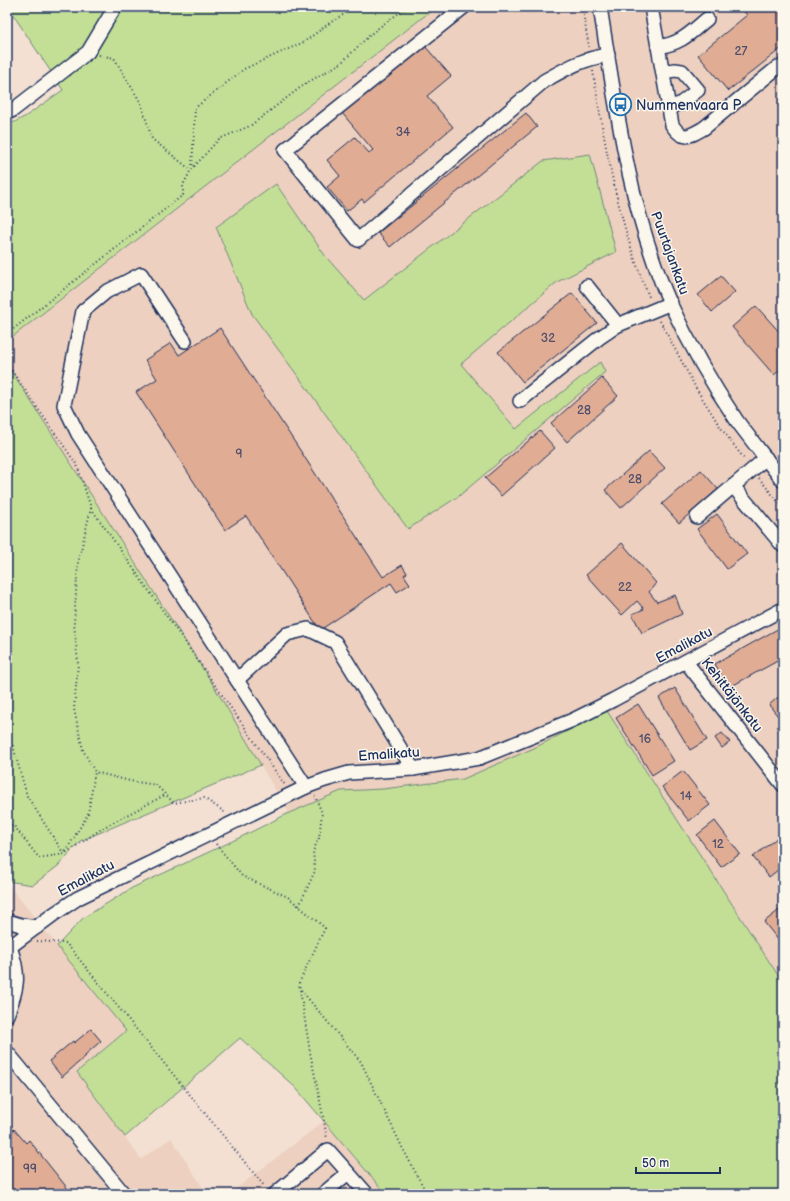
<svg xmlns="http://www.w3.org/2000/svg" width="790" height="1201" viewBox="0 0 790 1201" font-family="'Balsamiq Sans',sans-serif">
	<rect width="100%" height="100%" fill="#f3e0d2"/>
	<filter id="ink" filterUnits="userSpaceOnUse"><feTurbulence type="fractalNoise" baseFrequency=".025" numOctaves="2"/><feDisplacementMap in="SourceGraphic" scale="8" xChannelSelector="R" yChannelSelector="G"/><feConvolveMatrix kernelMatrix="1 2 1 2 8 2 1 2 1" color-interpolation-filters="sRGB"/></filter>
	<g filter="url(#ink)">
		<!-- built -->
		<g fill="#edd0bf">
			<path d="M 436,7 L 783,7 L 783,983 L 607,711 L 534,748 L 463,779 L 383,789 L 341,791 L 289,813 L 209,678 L 7,364 L 7,341 Z"/>
			<path d="M 7,883 L 126,1031 L 77,1072 L 141,1159 L 171,1138 L 207,1194 L 7,1194 Z"/>
			<path d="M 324,1121 L 386,1194 L 229,1194 Z"/>
		</g>
		<!-- green -->
		<g fill="#c3df96" stroke="#6f877a">
			<path d="M 8,7 L 436,7 L 7,341 L 7,126 L 26,116 L 63,90 Z"/>
			<path d="M 590,154 L 616,252 L 557,282 L 461,364 L 516,429 L 600,362 L 605,372 L 459,496 L 408,529 L 306,387 L 252,314 L 216,227 L 276,184 L 326,257 L 364,300 L 543,161 Z"/>
			<path d="M 7,364 L 209,678 L 261,765 L 80,841 L 58,866 L 33,885 L 7,881 Z"/>
			<path d="M 607,711 L 783,983 L 783,1194 L 386,1194 L 295,1087 L 240,1038 L 125,1137 L 77,1072 L 126,1031 L 57,946 L 83,918 L 132,888 L 241,837 L 289,813 L 341,791 L 383,789 L 463,779 L 534,748 Z"/>
		</g>
		<!-- building -->
		<g fill="#e0ac94" stroke="#1b2f5e">
			<path d="M 740,7 L 783,7 L 783,47 L 728,91 L 698,55 L 747,15 Z"/>
			<path d="M 424,45 L 451,76 L 427,96 L 453,127 L 364,202 L 362,199 L 347,211 L 327,187 L 340,176 L 327,160 L 355,137 L 369,153 L 373,150 L 342,113 Z"/>
			<path d="M 526,113 L 537,127 L 390,247 L 378,233 Z"/>
			<path d="M 721,276 L 735,292 L 712,312 L 698,295 Z"/>
			<path d="M 572,293 L 597,323 L 523,382 L 498,352 Z"/>
			<path d="M 756,306 L 783,336 L 783,367 L 774,375 L 732,327 Z"/>
			<path d="M 220,328 L 383,577 L 402,565 L 407,573 L 404,575 L 410,584 L 397,592 L 391,583 L 320,630 L 246,516 L 225,530 L 136,392 L 157,379 L 145,360 L 171,343 L 179,355 Z"/>
			<path d="M 602,378 L 618,396 L 567,442 L 551,423 Z"/>
			<path d="M 540,431 L 555,448 L 501,496 L 485,478 Z"/>
			<path d="M 649,451 L 665,468 L 621,508 L 605,490 Z"/>
			<path d="M 701,470 L 718,489 L 679,523 L 662,504 Z"/>
			<path d="M 717,514 L 747,554 L 727,569 L 697,529 Z"/>
			<path d="M 622,543 L 656,583 L 649,592 L 657,602 L 675,595 L 682,614 L 642,633 L 632,614 L 644,609 L 637,601 L 622,615 L 586,575 Z"/>
			<path d="M 783,626 L 783,658 L 728,688 L 715,664 Z"/>
			<path d="M 675,688 L 707,740 L 690,750 L 659,698 Z"/>
			<path d="M 783,693 L 783,719 L 781,720 L 769,705 Z"/>
			<path d="M 638,704 L 674,761 L 652,775 L 616,718 Z"/>
			<path d="M 722,733 L 730,742 L 722,748 L 715,738 Z"/>
			<path d="M 683,771 L 710,805 L 689,821 L 662,787 Z"/>
			<path d="M 715,821 L 740,854 L 721,867 L 697,835 Z"/>
			<path d="M 783,833 L 783,866 L 769,877 L 753,857 Z"/>
			<path d="M 783,907 L 783,938 L 779,941 L 764,922 Z"/>
			<path d="M 91,1029 L 101,1041 L 85,1055 L 86,1056 L 62,1077 L 49,1061 L 73,1041 L 74,1043 Z"/>
			<path d="M 14,1129 L 26,1143 L 29,1140 L 72,1194 L 7,1194 L 7,1135 Z"/>
		</g>
		<g fill="none" stroke-linecap="round" stroke-linejoin="round">
			<defs>
				<g id="minor">
					<path d="M 464,7 L 285,150 L 358,240 L 544,81 C 567,68 582,59 608,55"/>
					<path d="M 600,7 C 616,107 629,209 670,303 C 689,344 712,384 737,421 C 752,441 768,461 783,481"/>
					<path d="M 651,7 L 672,125 C 683,141 688,137 704,128 L 778,67"/>
					<path d="M 658,47 C 682,43 689,34 707,19"/>
					<path d="M 663,72 L 675,70 L 682,71 L 698,90 L 680,104 L 668,107"/>
					<path d="M 7,113 L 13,110 L 88,52 L 115,7"/>
					<path d="M 587,286 L 618,325"/>
					<path d="M 185,341 L 141,274 L 106,292 L 83,311 L 64,405 L 78,434 L 306,787"/>
					<path d="M 520,401 L 599,338 L 618,325 L 671,303"/>
					<path d="M 733,486 L 783,546"/>
					<path d="M 697,517 L 766,458"/>
					<path d="M 686,662 L 783,785"/>
					<path d="M 237,680 L 287,634 L 308,629 L 335,642 L 413,769"/>
					<path d="M 7,921 L 21,925 L 37,927"/>
					<path d="M 7,949 L 54,914 L 78,898 L 306,787 L 325,780 L 349,773 L 413,769 L 479,758 L 573,720 L 613,700 L 783,609"/>
					<path d="M 7,1015 C 18,988 20,975 10,947"/>
					<path d="M 7,1052 L 124,1194"/>
					<path d="M 275,1194 L 328,1150 L 367,1194"/>
					<path d="M 323,1194 L 348,1173"/>
				</g>
			</defs>
			<!-- minor casing -->
			<use href="#minor" stroke="#1b2f5e" stroke-width="16"/>
			<!-- path -->
			<g stroke="#1b2f5e" stroke-width="2" stroke-dasharray="1 3" stroke-linecap="butt">
				<path d="M 582,7 L 589,47"/>
				<path d="M 99,55 L 114,58 L 141,103 L 152,139 L 191,170"/>
				<path d="M 593,71 C 605,148 619,226 650,299"/>
				<path d="M 192,169 L 195,108 L 244,69 L 304,42 L 331,22 L 356,7"/>
				<path d="M 660,321 L 697,390 L 721,428 L 745,460"/>
				<path d="M 7,334 L 183,195 L 183,185 L 191,170 L 219,139 L 250,126 L 305,84 L 341,63 L 373,32 L 407,7"/>
				<path d="M 7,364 L 77,465 L 91,508 L 285,785"/>
				<path d="M 759,478 L 783,508"/>
				<path d="M 91,508 L 78,563 L 74,623 L 78,664 L 74,709 L 83,750 L 95,772 L 130,781 L 156,785 L 174,803 L 204,798 L 226,813"/>
				<path d="M 7,735 L 13,746 L 27,796 L 64,854 L 88,814 L 95,772"/>
				<path d="M 7,824 L 14,826 L 39,858 L 64,854 L 106,826 L 165,795"/>
				<path d="M 216,844 L 242,876 L 288,897 L 325,928 L 299,983 L 310,1052 L 324,1121 L 327,1139"/>
				<path d="M 299,906 L 315,871 L 313,851 L 319,838 L 322,813 L 315,796"/>
				<path d="M 37,941 L 66,943 L 265,1187"/>
				<path d="M 301,990 L 361,1062 L 403,1149 L 427,1194"/>
			</g>
			<!-- minor -->
			<use href="#minor" stroke="#fbf7ec" stroke-width="13"/>
		</g>
	</g>
	<!-- icons -->
	<defs>
		<symbol id="bus-ring" viewBox="-11 -11 22 22"><circle r="9.5" fill="#fbf7ec" stroke="#1f6fb2" stroke-width="1.5"/><path d="M-5-6H5V4H4V6H2V4H-2V6H-4V4H-5ZM-3.5-4V0h7V-4ZM-3.5 1.2v1.5H-2V1.2ZM2 1.2v1.5H3.5V1.2Z" fill="#1f6fb2"/></symbol>
	</defs>
	<g fill-rule="evenodd">
		<use href="#bus-ring" x="608" y="92" width="25" height="25"/>
	</g>
	<g text-anchor="middle" dominant-baseline="central" stroke-width="3" stroke-linejoin="round" paint-order="stroke">
		<!-- number labels -->
		<g font-size="12" fill="#4c4e6c">
			<text x="741" y="51">27</text>
			<text x="403" y="132">34</text>
			<text x="548" y="338">32</text>
			<text x="584" y="410">28</text>
			<text x="239" y="454">9</text>
			<text x="635" y="479">28</text>
			<text x="625" y="587">22</text>
			<text x="645" y="739">16</text>
			<text x="686" y="796">14</text>
			<text x="718" y="844">12</text>
			<text x="30" y="1169">99</text>
		</g>
		<!-- poi labels -->
		<g font-size="14" fill="#1b2f5e" stroke="#fbf7ec" text-anchor="start">
			<text x="636" y="105">Nummenvaara P</text>
		</g>
		<!-- street labels -->
		<g font-size="14" fill="#1b2f5e" stroke="#fbf7ec">
			<text transform="translate(670 253) rotate(70)">Puurtajankatu</text>
			<text transform="translate(684 645) rotate(-28)">Emalikatu</text>
			<text transform="translate(732 695) rotate(52)">Kehittäjänkatu</text>
			<text transform="translate(389 754) rotate(-4)">Emalikatu</text>
			<text transform="translate(86 878) rotate(-28)">Emalikatu</text>
		</g>
	</g>
	<!-- margin -->
	<rect width="790" height="1201" fill="none" stroke="#fbf7ec" stroke-width="24"/>
	<rect x="12" y="12" width="766" height="1177" fill="none" stroke="#1b2f5e" stroke-width="1.5" filter="url(#ink)"/>
	<!-- scale -->
	<path d="M636 1167v6h84v-6" fill="none" stroke="#1b2f5e" stroke-width="2"/>
	<text x="642" y="1167" font-size="12" fill="#1b2f5e" stroke="#fbf7ec" stroke-width="3" paint-order="stroke">50 m</text>
</svg>
